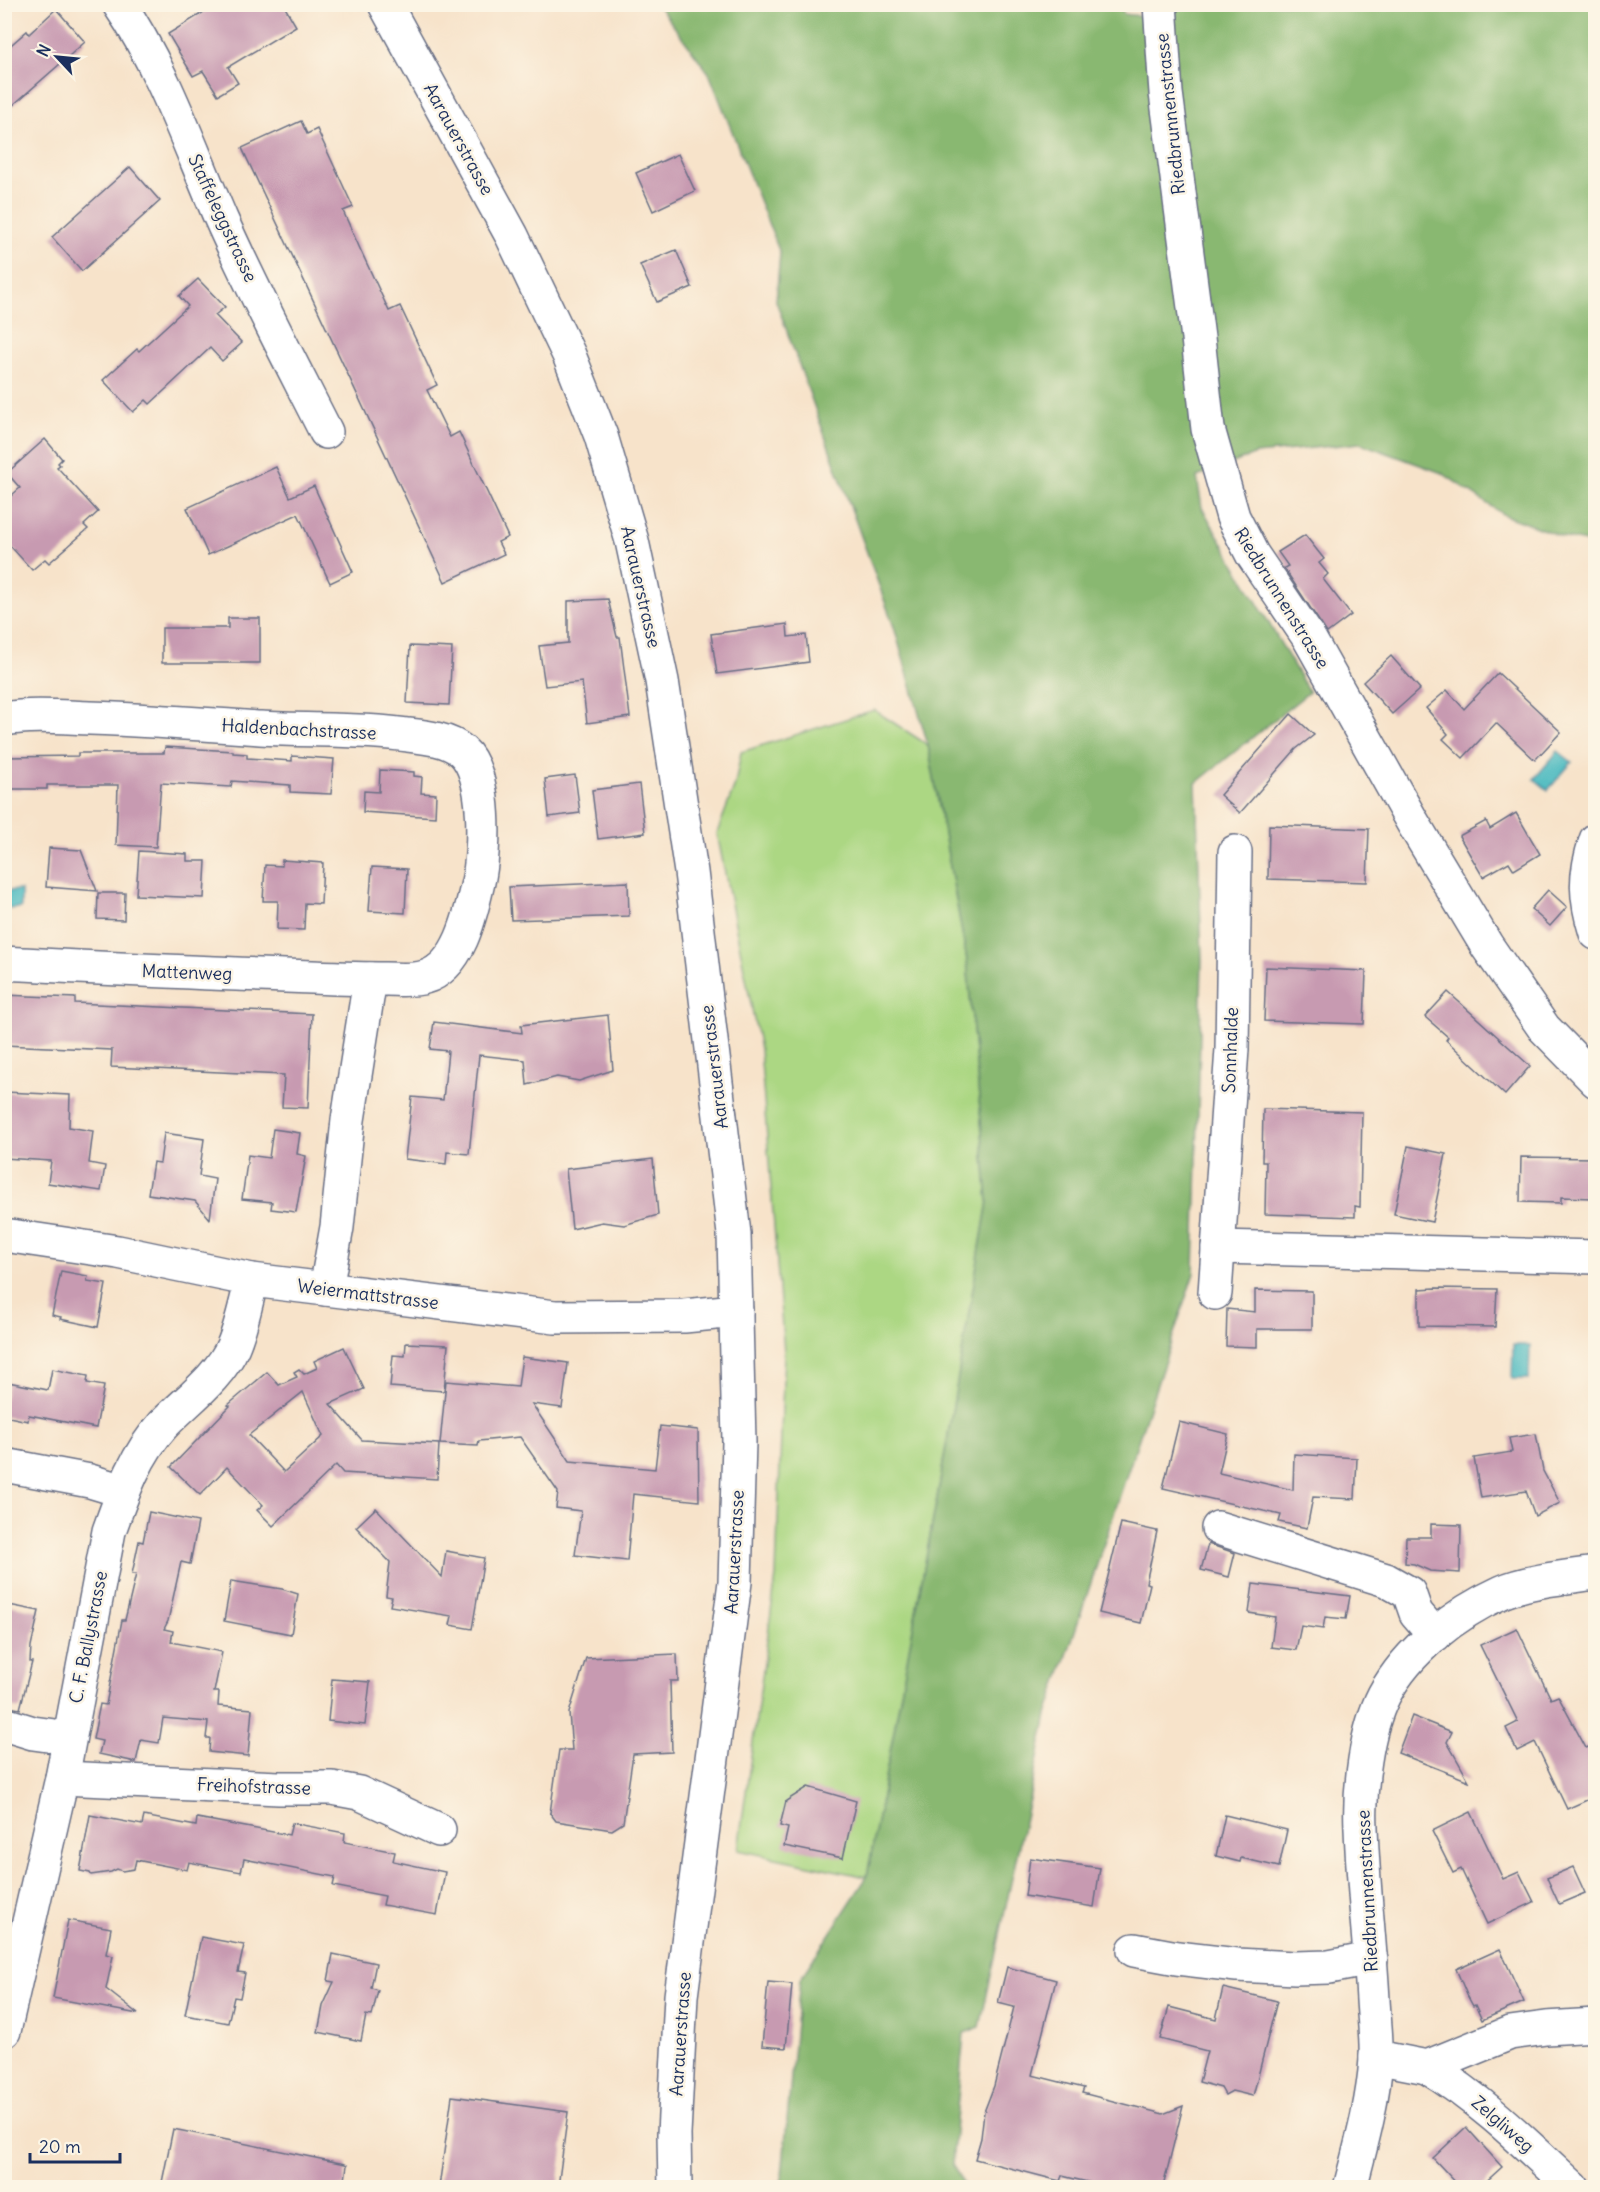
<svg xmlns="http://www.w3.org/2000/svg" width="1600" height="2192" viewBox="0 0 1600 2192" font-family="Delius,sans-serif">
	<rect width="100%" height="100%" fill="#fcf5e5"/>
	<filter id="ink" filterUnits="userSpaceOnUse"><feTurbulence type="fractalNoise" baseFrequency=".0167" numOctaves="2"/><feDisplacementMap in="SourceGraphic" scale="12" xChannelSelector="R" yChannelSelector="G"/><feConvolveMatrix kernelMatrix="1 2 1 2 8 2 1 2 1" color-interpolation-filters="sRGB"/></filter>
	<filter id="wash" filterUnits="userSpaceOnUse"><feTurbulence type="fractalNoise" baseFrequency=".008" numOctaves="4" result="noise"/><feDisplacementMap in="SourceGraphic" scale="24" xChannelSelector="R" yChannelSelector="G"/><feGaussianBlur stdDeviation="1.35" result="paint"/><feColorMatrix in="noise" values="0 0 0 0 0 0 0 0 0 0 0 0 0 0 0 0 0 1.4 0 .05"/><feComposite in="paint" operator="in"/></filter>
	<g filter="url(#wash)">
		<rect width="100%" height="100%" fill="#f7e3ca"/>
		<!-- green -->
		<path fill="#acd783" stroke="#648370" stroke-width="1.5" d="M 874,710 L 928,745 L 967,960 L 988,1202 L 940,1482 L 867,1877 L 738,1850 L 776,1576 L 784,1352 L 760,1049 L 717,833 L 735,785 L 741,752 Z"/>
		<!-- forest -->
		<path fill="#89b871" stroke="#527468" stroke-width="1.5" d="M 1119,4 L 1124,14 L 1175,20 L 1177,4 L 1595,5 L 1596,544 L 1566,538 L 1504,515 L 1442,473 L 1360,443 L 1256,454 L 1197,477 L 1202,508 L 1309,692 L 1196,783 L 1202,959 L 1194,1273 L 1047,1715 L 980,2027 L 964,2033 L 952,2165 L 966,2187 L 781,2187 L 800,1979 L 867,1877 L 940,1482 L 988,1201 L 967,960 L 928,745 L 894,627 L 776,301 L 780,253 L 709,73 L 658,5 Z"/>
		<!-- water -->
		<g fill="#4ab9c0" stroke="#32748f" stroke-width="1.5">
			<path d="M 1558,751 L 1572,762 L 1548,790 L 1534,779 Z"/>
			<path d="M 21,890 L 21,908 L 5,909 L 5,891 Z"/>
			<path d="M 1513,1345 L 1530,1345 L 1529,1379 L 1512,1379 Z"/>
		</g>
		<g id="blocks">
			<!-- building -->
			<g fill="#c79ab1" fill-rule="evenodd">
				<path d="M 217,4 L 283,4 L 296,26 L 228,67 L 238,83 L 218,95 L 203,71 L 193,76 L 168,34 Z"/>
				<path d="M 56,9 L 85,42 L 4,113 L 4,51 L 27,31 L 29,34 Z"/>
				<path d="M 301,121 L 307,134 L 317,129 L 353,207 L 343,211 L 361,251 L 389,311 L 400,306 L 437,385 L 427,390 L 450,437 L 459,432 L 508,537 L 498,542 L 504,554 L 445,582 L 242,148 Z"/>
				<path d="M 678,154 L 695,191 L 653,211 L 636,173 Z"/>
				<path d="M 130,167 L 160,201 L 82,271 L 52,237 Z"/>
				<path d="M 676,250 L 692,287 L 657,302 L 640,265 Z"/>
				<path d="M 198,279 L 225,307 L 215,315 L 242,343 L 222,361 L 210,348 L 150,404 L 146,400 L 133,412 L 103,380 L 137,349 L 139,351 L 188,306 L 179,296 Z"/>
				<path d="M 45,439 L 62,459 L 58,463 L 60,465 L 57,467 L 98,512 L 84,525 L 88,529 L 49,563 L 45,559 L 32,570 L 4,539 L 4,502 L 20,488 L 7,473 Z"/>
				<path d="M 276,467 L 290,497 L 314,486 L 353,572 L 330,583 L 298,514 L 208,555 L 187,508 Z"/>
				<path d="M 1305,535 L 1324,559 L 1319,563 L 1328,574 L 1323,579 L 1351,615 L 1327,633 L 1284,568 L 1288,566 L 1278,552 Z"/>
				<path d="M 608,599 L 617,637 L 620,637 L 630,717 L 587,723 L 582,682 L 545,686 L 539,646 L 568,643 L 568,601 Z"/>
				<path d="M 228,618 L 260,618 L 260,663 L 162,663 L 162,628 L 228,628 Z"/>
				<path d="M 787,624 L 788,637 L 806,635 L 809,662 L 717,674 L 711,634 Z"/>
				<path d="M 410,646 L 452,648 L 449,705 L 407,703 Z"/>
				<path d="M 1391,656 L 1420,689 L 1392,714 L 1363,682 Z"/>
				<path d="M 1498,673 L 1561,732 L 1535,760 L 1496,723 L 1463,758 L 1443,739 L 1448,734 L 1426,708 L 1447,690 L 1464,709 Z"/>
				<path d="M 1291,714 L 1314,735 L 1296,749 L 1240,813 L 1220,795 Z"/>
				<path d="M 165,747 L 233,751 L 233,753 L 247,754 L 247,758 L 292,761 L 292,756 L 334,759 L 331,794 L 290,792 L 290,785 L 232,781 L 231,787 L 161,783 L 156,847 L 116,845 L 118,785 L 47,785 L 47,789 L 4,789 L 4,757 L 78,756 L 78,753 L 164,753 Z"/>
				<path d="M 380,770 L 414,772 L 414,776 L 422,777 L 421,793 L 436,794 L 435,817 L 363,812 L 364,791 L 379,792 Z"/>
				<path d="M 575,775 L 580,813 L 549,817 L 545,779 Z"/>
				<path d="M 639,784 L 645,833 L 598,839 L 592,790 Z"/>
				<path d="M 1516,813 L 1540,854 L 1514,870 L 1509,862 L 1483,877 L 1459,836 L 1486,821 L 1490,829 Z"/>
				<path d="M 1269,825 L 1369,829 L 1367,882 L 1268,879 Z"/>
				<path d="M 49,848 L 81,850 L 97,891 L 46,887 Z"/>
				<path d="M 139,851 L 187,854 L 187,861 L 206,861 L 204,898 L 136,895 Z"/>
				<path d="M 282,860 L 323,863 L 321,904 L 305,903 L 304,930 L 277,929 L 278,901 L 263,901 L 265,865 L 282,866 Z"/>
				<path d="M 372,867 L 407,869 L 405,913 L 369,911 Z"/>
				<path d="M 628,882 L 629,916 L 511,920 L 509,887 Z"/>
				<path d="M 1548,890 L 1567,907 L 1550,926 L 1531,909 Z"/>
				<path d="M 98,893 L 125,893 L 124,920 L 97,919 Z"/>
				<path d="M 1266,967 L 1366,971 L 1364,1024 L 1264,1021 Z"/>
				<path d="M 1448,992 L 1530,1066 L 1505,1095 L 1446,1040 L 1448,1037 L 1425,1017 Z"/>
				<path d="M 4,995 L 75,998 L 75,1003 L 312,1014 L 308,1108 L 282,1107 L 284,1075 L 111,1067 L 112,1050 L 4,1045 Z"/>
				<path d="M 608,1015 L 613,1070 L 579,1081 L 557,1077 L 527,1085 L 525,1060 L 479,1055 L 469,1154 L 447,1152 L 446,1164 L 405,1159 L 412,1097 L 443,1100 L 448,1051 L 430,1049 L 434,1022 L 522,1033 L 521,1025 Z"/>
				<path d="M 4,1092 L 70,1095 L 69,1127 L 93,1131 L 89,1163 L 105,1166 L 101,1191 L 48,1183 L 51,1161 L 4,1158 Z"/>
				<path d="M 1263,1109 L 1362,1112 L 1360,1207 L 1355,1206 L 1355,1217 L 1265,1214 L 1266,1162 L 1262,1162 Z"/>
				<path d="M 273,1129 L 300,1133 L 297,1154 L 306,1156 L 296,1212 L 271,1209 L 272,1202 L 242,1199 L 248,1155 L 269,1158 Z"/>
				<path d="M 164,1133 L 204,1139 L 199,1176 L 215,1179 L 210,1219 L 195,1201 L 148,1194 L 153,1162 L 160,1163 Z"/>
				<path d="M 1408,1146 L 1446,1154 L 1432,1222 L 1394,1214 Z"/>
				<path d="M 1521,1157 L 1595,1158 L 1593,1198 L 1561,1197 L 1561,1203 L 1520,1202 Z"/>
				<path d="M 653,1159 L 658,1215 L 624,1225 L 602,1222 L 572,1229 L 566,1169 Z"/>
				<path d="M 61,1271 L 88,1276 L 87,1281 L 106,1284 L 98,1327 L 60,1319 L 61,1317 L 52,1315 Z"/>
				<path d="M 1436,1288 L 1497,1289 L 1495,1327 L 1419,1326 L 1419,1289 Z"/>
				<path d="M 1255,1290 L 1312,1291 L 1312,1329 L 1257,1329 L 1257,1347 L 1226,1346 L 1227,1309 L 1255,1312 Z"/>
				<path d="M 406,1343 L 448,1345 L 444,1391 L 390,1387 L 393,1355 L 405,1356 Z"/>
				<path d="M 344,1347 L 364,1389 L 330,1404 L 362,1440 L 439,1444 L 437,1479 L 343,1473 L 336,1465 L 273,1526 L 257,1510 L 263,1505 L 227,1467 L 200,1495 L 171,1467 L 230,1406 L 228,1405 L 267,1372 L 279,1385 L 297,1377 L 294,1372 L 299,1369 L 304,1374 L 317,1368 L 314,1361 ZM 303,1392 L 323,1436 L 284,1472 L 249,1435 Z"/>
				<path d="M 522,1357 L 568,1363 L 562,1408 L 532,1404 L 570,1461 L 655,1469 L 660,1426 L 698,1430 L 699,1501 L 633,1494 L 627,1561 L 575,1555 L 581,1511 L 556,1508 L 558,1492 L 520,1437 L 479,1441 L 478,1446 L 440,1444 L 446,1381 L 518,1387 Z"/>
				<path d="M 52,1369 L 88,1376 L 87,1383 L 104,1386 L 96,1428 L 29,1415 L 28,1421 L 4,1416 L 4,1402 L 8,1382 L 48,1390 Z"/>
				<path d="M 1179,1422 L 1228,1434 L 1219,1473 L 1293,1490 L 1294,1454 L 1357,1458 L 1355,1499 L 1313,1497 L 1307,1528 L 1279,1522 L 1281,1515 L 1163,1488 Z"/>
				<path d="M 1536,1434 L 1543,1471 L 1560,1503 L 1535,1516 L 1526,1491 L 1481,1498 L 1474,1458 L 1512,1452 L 1509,1438 Z"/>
				<path d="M 376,1508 L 442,1577 L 446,1551 L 484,1558 L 472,1629 L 450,1625 L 452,1616 L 390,1606 L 392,1597 L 386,1596 L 390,1562 L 356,1527 Z"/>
				<path d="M 149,1512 L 198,1522 L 190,1564 L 181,1562 L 168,1621 L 164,1629 L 173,1631 L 171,1642 L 222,1652 L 214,1692 L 219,1692 L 218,1706 L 252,1709 L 248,1756 L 209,1752 L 210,1738 L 206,1738 L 208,1722 L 163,1718 L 159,1743 L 141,1740 L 136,1762 L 99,1754 L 102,1741 L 93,1739 L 100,1704 L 106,1705 L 122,1620 L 125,1620 L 136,1574 L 132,1574 L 139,1541 L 143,1542 Z"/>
				<path d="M 1121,1523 L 1157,1531 L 1146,1583 L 1150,1584 L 1141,1623 L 1099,1613 Z"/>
				<path d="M 1431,1524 L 1461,1525 L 1460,1573 L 1430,1571 L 1414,1564 L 1405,1563 L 1406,1537 L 1431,1537 Z"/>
				<path d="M 1208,1544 L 1235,1553 L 1229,1577 L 1201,1570 Z"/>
				<path d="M 231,1581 L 282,1589 L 298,1594 L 291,1634 L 224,1621 Z"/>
				<path d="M 1253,1584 L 1350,1596 L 1346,1619 L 1325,1617 L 1323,1629 L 1301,1626 L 1296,1650 L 1271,1647 L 1275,1617 L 1249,1613 Z"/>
				<path d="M 4,1604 L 39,1611 L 31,1646 L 30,1662 L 32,1662 L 20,1709 L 4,1706 Z"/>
				<path d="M 1517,1628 L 1551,1699 L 1558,1696 L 1586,1748 L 1596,1744 L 1596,1796 L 1567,1809 L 1535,1742 L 1517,1751 L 1506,1728 L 1518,1722 L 1480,1645 Z"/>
				<path d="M 677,1654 L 678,1681 L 670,1681 L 672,1752 L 633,1754 L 623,1823 L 612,1830 L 556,1821 L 550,1813 L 559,1750 L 572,1750 L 569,1713 L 586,1658 Z"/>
				<path d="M 332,1679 L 370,1682 L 365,1725 L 328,1721 Z"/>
				<path d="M 1412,1716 L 1452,1732 L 1447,1742 L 1469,1781 L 1398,1753 Z"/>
				<path d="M 808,1787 L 856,1801 L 843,1858 L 784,1846 L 788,1828 L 780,1826 L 786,1801 Z"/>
				<path d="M 1471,1812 L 1503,1879 L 1519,1872 L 1534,1902 L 1487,1924 L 1461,1869 L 1453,1873 L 1432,1831 Z"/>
				<path d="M 90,1815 L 142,1825 L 144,1816 L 196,1826 L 197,1818 L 289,1835 L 292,1823 L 345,1833 L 344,1842 L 395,1852 L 393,1861 L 445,1872 L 437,1915 L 383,1905 L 385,1896 L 333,1886 L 335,1877 L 244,1859 L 241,1872 L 189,1862 L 187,1870 L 136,1860 L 134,1869 L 122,1871 L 117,1869 L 111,1872 L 91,1875 L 90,1873 L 80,1871 Z"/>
				<path d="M 1225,1815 L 1287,1830 L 1279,1867 L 1241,1858 L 1240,1862 L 1216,1856 Z"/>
				<path d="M 1030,1858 L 1100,1868 L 1094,1907 L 1025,1896 Z"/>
				<path d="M 1573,1867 L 1585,1893 L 1559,1904 L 1547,1878 Z"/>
				<path d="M 68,1920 L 111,1928 L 106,1954 L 113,1956 L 106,1989 L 138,2014 L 53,1998 Z"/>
				<path d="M 201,1937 L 244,1945 L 238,1972 L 245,1973 L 240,1998 L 234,1997 L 228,2023 L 185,2015 Z"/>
				<path d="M 1500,1949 L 1524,2002 L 1482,2020 L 1475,2005 L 1473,2006 L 1467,1995 L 1456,1969 Z"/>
				<path d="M 333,1954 L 376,1963 L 371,1988 L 378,1990 L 372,2016 L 366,2015 L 361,2041 L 318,2032 L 323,2006 L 334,1982 L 328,1981 Z"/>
				<path d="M 1007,1967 L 1056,1980 L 1032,2075 L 1084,2088 L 1082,2093 L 1163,2114 L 1183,2106 L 1163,2187 L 1108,2187 L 1062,2176 L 1060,2181 L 975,2159 L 981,2138 L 984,2112 L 994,2086 L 1014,2007 L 998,2003 Z"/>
				<path d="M 768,1982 L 792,1984 L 786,2048 L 762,2046 Z"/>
				<path d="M 1223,1988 L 1277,2001 L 1253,2096 L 1232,2091 L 1225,2095 L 1221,2088 L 1199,2082 L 1207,2051 L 1160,2039 L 1169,2007 L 1216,2019 Z"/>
				<path d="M 452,2096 L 568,2112 L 558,2187 L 439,2187 Z"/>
				<path d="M 1466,2127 L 1502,2167 L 1480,2187 L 1460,2187 L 1433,2158 Z"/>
				<path d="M 173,2129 L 345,2164 L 347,2165 L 344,2187 L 161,2187 Z"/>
			</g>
		</g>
	</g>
	<g filter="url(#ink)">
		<use href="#blocks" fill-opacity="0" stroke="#686e84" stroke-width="1.5"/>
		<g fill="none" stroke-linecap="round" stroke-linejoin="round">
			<defs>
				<g id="minor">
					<path d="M 119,4 C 163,68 190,148 221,219 C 253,291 290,361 326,432"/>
					<path d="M 1160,4 L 1166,93 L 1198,338 L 1208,429 L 1233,517 L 1252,554 L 1309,638 L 1413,823 L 1487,946 L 1544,1028 L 1596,1081"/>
					<path d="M 4,719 C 32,714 62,717 90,718 C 147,720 203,724 260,728 C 308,731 361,728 408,735 C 426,737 448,739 462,751 C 488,773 485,852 478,882 C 471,913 460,967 425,977 C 413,981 398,979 386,979 C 361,979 336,978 312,977 C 209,973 107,969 4,963"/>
					<path d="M 1596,840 C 1584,875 1585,898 1596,933"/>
					<path d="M 4,1235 L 118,1252 L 252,1280 L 555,1317 L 684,1316 L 736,1311"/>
					<path d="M 1218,1247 L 1596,1257"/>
					<path d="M 326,1289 L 337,1227 L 348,1120 L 370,979"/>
					<path d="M 1215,1293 L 1232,1049 L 1235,852"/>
					<path d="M 4,1465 L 90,1481 L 123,1491"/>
					<path d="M 1218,1528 L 1386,1580 L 1409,1593 L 1416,1613 L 1435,1635"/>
					<path d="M 4,1724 L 33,1733 L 69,1738"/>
					<path d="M 62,1778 L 279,1788 L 332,1788 L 359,1793 L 439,1830"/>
					<path d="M 1134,1950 L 1177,1958 L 1237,1965 L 1295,1968 L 1329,1967 L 1371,1959"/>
					<path d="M 4,2031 L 62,1778 L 109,1531 C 123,1492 135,1456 163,1425 C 186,1401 220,1377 233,1346 C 242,1325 246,1301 252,1280"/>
					<path d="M 1376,2057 L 1427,2067 L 1510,2033 L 1546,2028 L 1596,2025"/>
					<path d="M 1427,2067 C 1482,2100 1526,2144 1573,2188"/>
					<path d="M 1350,2188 C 1361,2145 1373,2103 1376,2059 C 1377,2039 1374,2019 1373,2000 C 1370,1943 1363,1885 1361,1828 C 1359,1788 1366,1730 1384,1695 C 1408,1650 1456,1613 1502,1592 C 1527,1581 1568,1577 1596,1573"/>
				</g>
				<path id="major" d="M 385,4 L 512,236 L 569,355 L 601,436 L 632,541 L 662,681 L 691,872 L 734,1234 L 739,1442 L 735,1582 L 681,1996 L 674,2134 L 675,2188"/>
			</defs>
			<!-- minor casing -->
			<use href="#minor" stroke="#686e84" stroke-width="36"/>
			<!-- major casing -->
			<use href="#major" stroke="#686e84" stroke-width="36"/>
			<!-- minor -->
			<use href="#minor" stroke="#fff" stroke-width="33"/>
			<!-- major -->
			<use href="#major" stroke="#fff" stroke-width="33"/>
		</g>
	</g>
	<g text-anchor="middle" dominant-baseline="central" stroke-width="5" stroke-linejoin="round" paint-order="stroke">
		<!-- street labels -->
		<g font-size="18" fill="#1b2f5e" stroke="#fcf5e5">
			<text transform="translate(1170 114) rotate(-96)">Riedbrunnenstrasse</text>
			<text transform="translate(459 139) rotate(61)">Aarauerstrasse</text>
			<text transform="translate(223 218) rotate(65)">Staffeleggstrasse</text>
			<text transform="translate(641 587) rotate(77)">Aarauerstrasse</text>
			<text transform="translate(1282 598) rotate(58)">Riedbrunnenstrasse</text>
			<text transform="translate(299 729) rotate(3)">Haldenbachstrasse</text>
			<text transform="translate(187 972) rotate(2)">Mattenweg</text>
			<text transform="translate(1230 1050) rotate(-88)">Sonnhalde</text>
			<text transform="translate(714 1067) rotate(-97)">Aarauerstrasse</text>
			<text transform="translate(368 1294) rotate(7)">Weiermattstrasse</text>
			<text transform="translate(734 1552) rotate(-87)">Aarauerstrasse</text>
			<text transform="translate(88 1637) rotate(-79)">C. F. Ballystrasse</text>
			<text transform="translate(254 1786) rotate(2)">Freihofstrasse</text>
			<text transform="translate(1367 1891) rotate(-93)">Riedbrunnenstrasse</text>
			<text transform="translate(680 2034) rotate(-86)">Aarauerstrasse</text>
			<text transform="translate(1503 2124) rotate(41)">Zelgliweg</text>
		</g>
	</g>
	<!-- margin -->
	<rect width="1600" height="2192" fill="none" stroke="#fcf5e5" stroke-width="24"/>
	<!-- north arrow -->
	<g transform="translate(57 57) rotate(296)" stroke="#fcf5e5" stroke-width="4.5" paint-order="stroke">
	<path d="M0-4.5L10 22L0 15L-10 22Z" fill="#1b2f5e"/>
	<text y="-9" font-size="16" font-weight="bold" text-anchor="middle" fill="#1b2f5e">N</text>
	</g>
	<!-- scale -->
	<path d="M30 2153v9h90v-9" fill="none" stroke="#1b2f5e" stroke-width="3"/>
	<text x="39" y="2153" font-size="18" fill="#1b2f5e" stroke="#fcf5e5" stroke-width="4.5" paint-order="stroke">20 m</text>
</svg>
